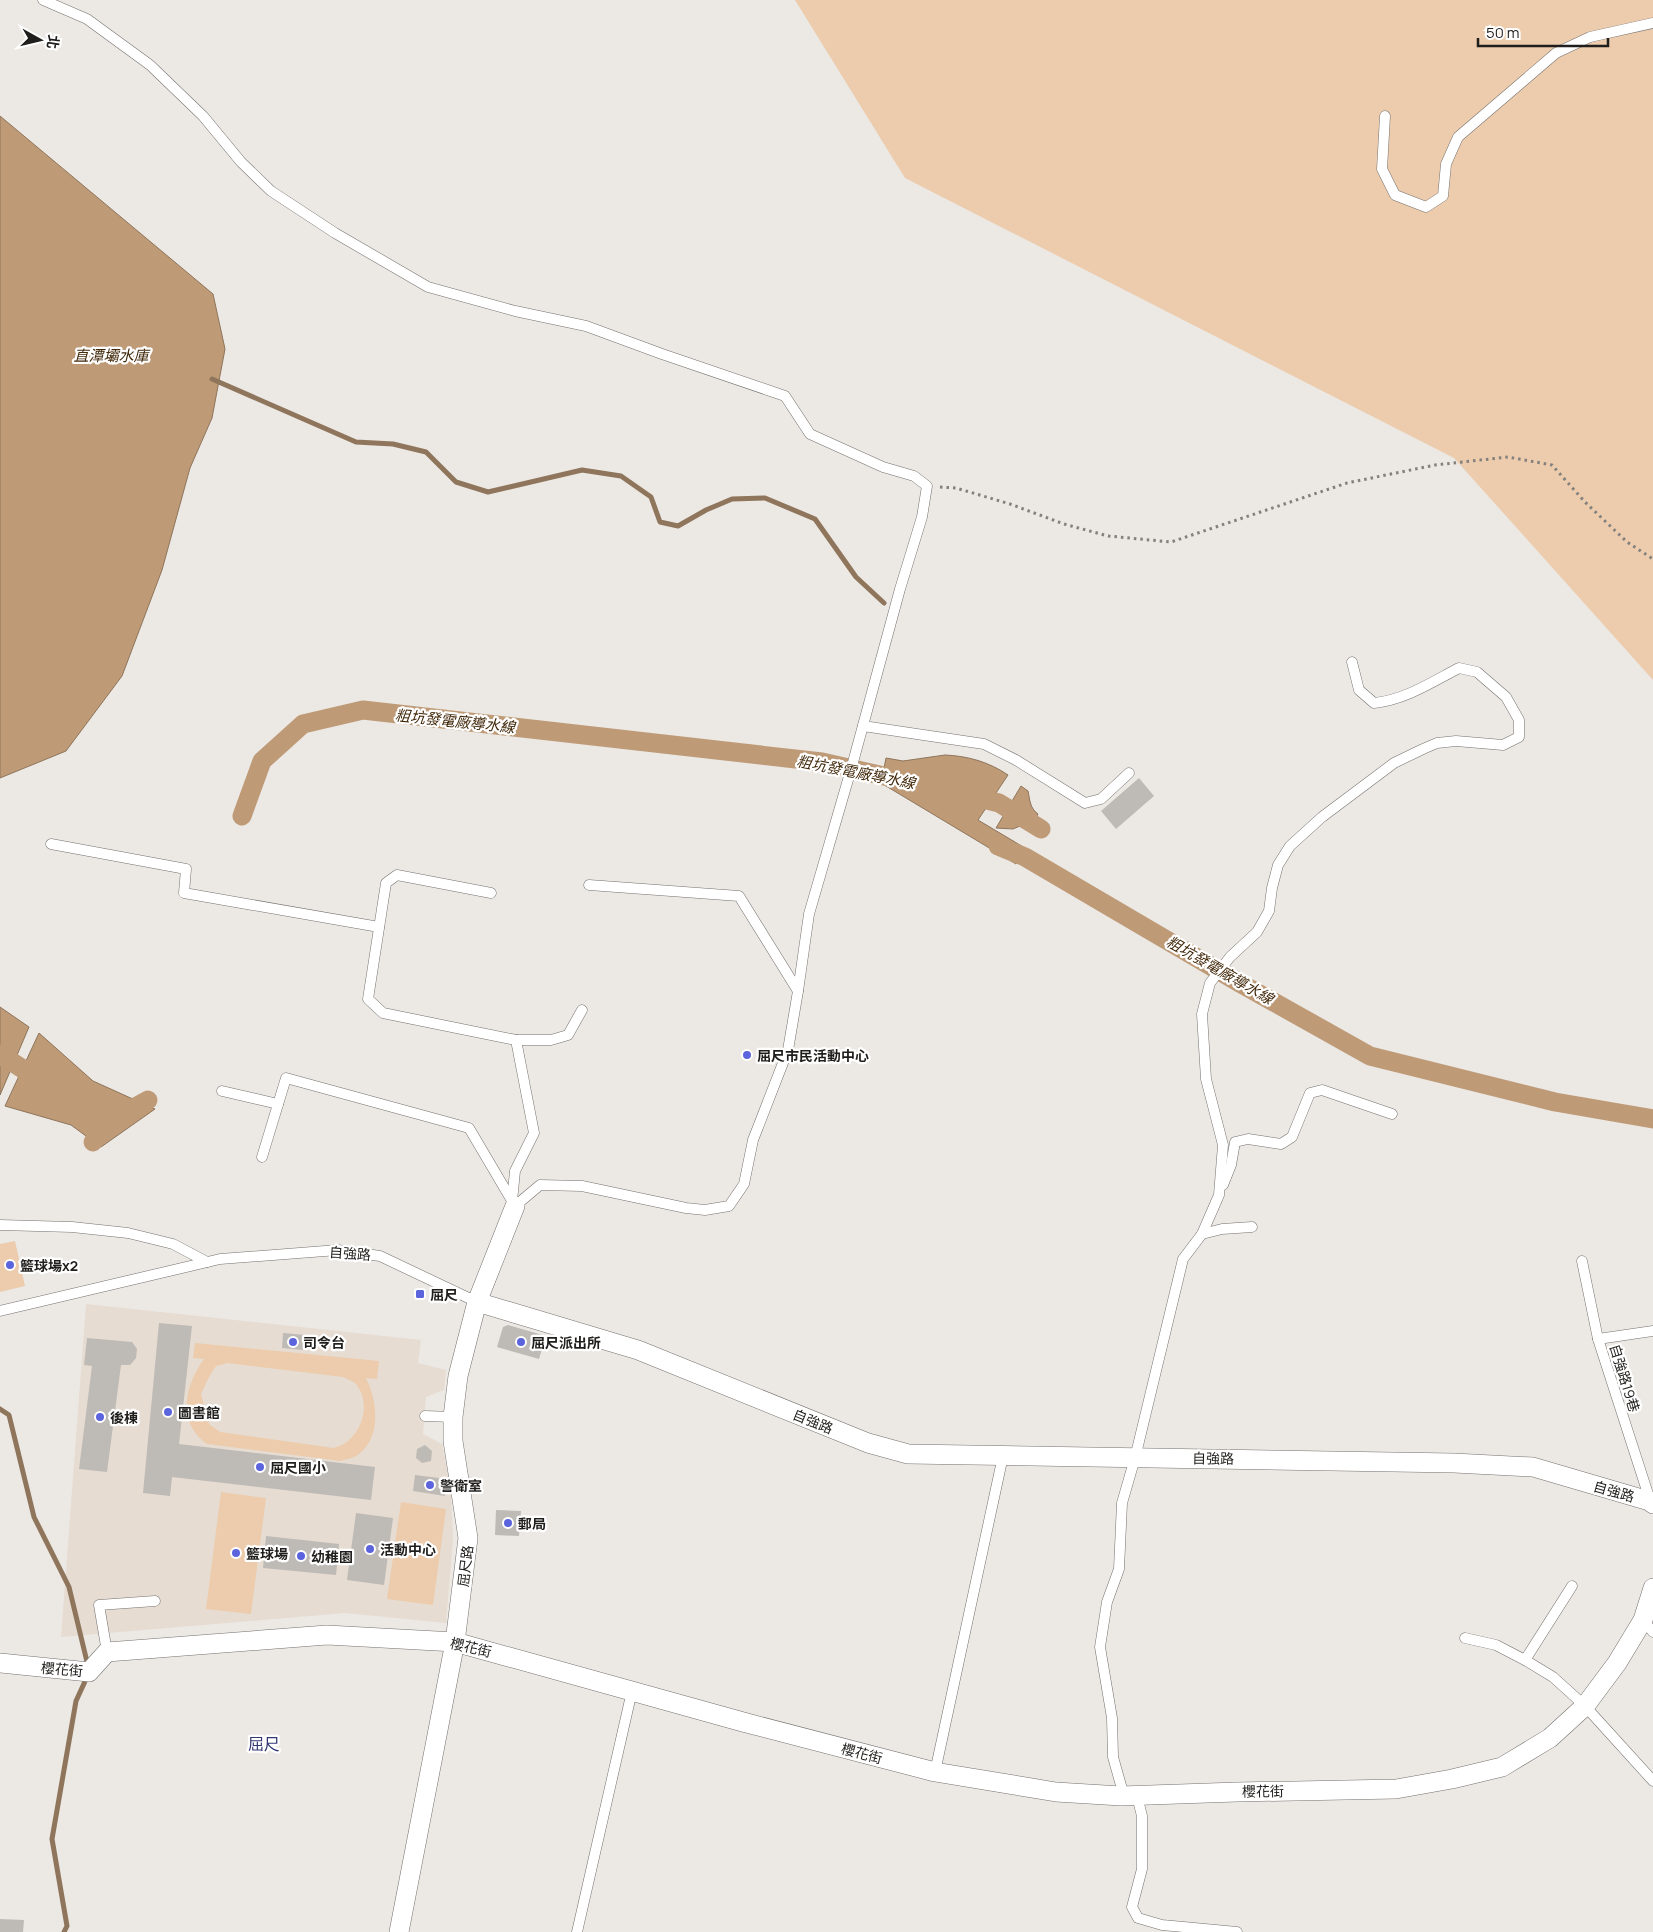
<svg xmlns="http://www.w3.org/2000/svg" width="1653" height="1932" viewBox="0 0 1653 1932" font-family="Manrope,'Noto Sans TC',sans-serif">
	<rect width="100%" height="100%" fill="#ece8e4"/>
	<!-- built -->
	<path fill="#e6dcd2" d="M 86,1304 L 421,1340 L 418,1363 L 446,1370 L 444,1390 L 426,1397 L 423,1434 L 442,1444 L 451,1491 L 453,1539 L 446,1623 L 345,1613 L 61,1637 Z"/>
	<!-- green -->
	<g fill="#ecccac" fill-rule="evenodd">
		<path d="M 795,0 L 1653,0 L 1653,680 L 1454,458 L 905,178 Z"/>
		<path d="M 15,1241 L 25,1286 L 0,1292 L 0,1244 Z"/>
		<path d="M 195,1343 L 379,1361 L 377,1379 L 366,1378 C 377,1400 382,1436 359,1454 C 355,1458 346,1459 341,1461 L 207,1444 C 176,1422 185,1385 204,1359 L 193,1358 ZM 228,1363 L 343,1377 C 347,1379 353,1381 356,1384 C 370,1401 364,1428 348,1441 C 345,1444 339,1446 334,1448 L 220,1432 L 209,1424 L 201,1394 L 209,1377 L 216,1366 Z"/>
		<path d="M 221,1492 L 266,1498 L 251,1614 L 206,1609 Z"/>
		<path d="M 401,1502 L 446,1509 L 433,1605 L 387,1599 Z"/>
	</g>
	<!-- water -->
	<g fill="#be9a76" stroke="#8e755b">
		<path d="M 0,116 L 213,294 L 225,349 L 212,418 L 190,468 L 162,570 L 122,676 L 66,751 L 0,778 Z"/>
		<path d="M 945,755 C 968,756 989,762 1008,775 L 978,820 L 1025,848 L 1016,864 L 881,783 L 886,758 L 903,761 Z"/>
		<path d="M 1021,786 L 1028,791 C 1030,801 1030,808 1038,814 L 1030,830 L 1020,826 L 1013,829 L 996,828 Z"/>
		<path d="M 0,1007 L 29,1027 L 0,1095 Z"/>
		<path d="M 39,1033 L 93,1081 L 155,1109 L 101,1147 L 71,1125 L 5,1106 Z"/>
	</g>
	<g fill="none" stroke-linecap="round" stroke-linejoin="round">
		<!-- stream -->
		<g stroke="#8e755b" stroke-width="5">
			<path d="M 212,379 L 356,442 L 393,444 L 426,452 L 456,482 L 488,492 L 582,470 L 621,476 L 651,497 L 660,522 L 678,526 L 706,510 L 732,499 L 765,498 L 815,519 L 856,577 L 884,603"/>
			<path d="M 0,1409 L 9,1415 L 34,1517 L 69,1587 L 88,1666"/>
			<path d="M 64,1932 L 67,1926 L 52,1839 L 76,1701 L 87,1677"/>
		</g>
		<!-- canal -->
		<g stroke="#be9a76" stroke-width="19">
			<path d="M 967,795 L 999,803 L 1041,829"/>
			<path d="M 242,816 L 262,761 L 303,724 L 363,710 L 822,762 L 906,781"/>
			<path d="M 998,846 L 1025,857 L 1238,982 L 1370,1056 L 1555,1102 L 1653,1119"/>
			<path d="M 0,1054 L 44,1083"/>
			<path d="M 93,1142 L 106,1123 L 148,1100"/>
		</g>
	</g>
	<!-- building -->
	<g fill="#bebab6">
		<path d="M 1139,778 L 1154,796 L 1116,829 L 1101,811 Z"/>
		<path d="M 159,1323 L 192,1326 L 179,1444 L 375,1467 L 371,1500 L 172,1477 L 170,1496 L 143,1493 Z"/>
		<path d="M 508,1325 L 546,1336 L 539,1359 L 497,1347 L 503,1327 Z"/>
		<path d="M 283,1333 L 305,1335 L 303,1350 L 282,1348 Z"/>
		<path d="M 87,1338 L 132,1342 L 137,1349 L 136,1358 L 130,1365 L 121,1365 L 107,1472 L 79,1469 L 92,1366 L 84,1365 Z"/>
		<path d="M 425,1445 L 432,1451 L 431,1461 L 422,1463 L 416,1458 L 417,1449 Z"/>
		<path d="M 415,1475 L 447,1479 L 445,1496 L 413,1491 Z"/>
		<path d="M 496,1510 L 521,1511 L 519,1536 L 495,1535 Z"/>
		<path d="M 356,1513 L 393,1518 L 384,1585 L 347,1580 Z"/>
		<path d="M 266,1536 L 339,1544 L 336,1575 L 263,1568 Z"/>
		<path d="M 0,1919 L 24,1920 L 23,1932 L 0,1932 Z"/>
	</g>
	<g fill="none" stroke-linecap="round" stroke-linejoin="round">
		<defs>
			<g id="lane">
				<path d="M 43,0 L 87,19 L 150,65 L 203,116 L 241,162 L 271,191 L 335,233 L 428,287 L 515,311 L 586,326 L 662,354 L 785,396 L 810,434 L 883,467 L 914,476 L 927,486 L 922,517 L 900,589 L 852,766 L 809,914 L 798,991"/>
				<path d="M 1385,116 L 1382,169 L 1395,195 L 1426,207 L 1443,196 L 1446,164 L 1458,137 L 1556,53 L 1590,37 L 1653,23"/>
				<path d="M 863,726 L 984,744 L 1016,760 L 1085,803 L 1101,799 L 1129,773"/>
				<path d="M 51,844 L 186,869 L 184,893 L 379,927"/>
				<path d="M 491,893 L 397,875 L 386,883 L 368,999 L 383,1013 L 516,1040 L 534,1133 L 515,1171 L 512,1201"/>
				<path d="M 516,1040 L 551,1040 L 568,1035 L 582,1010"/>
				<path d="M 222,1091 L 278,1104"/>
				<path d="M 262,1157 L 286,1078 L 469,1128 L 515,1206 L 540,1185 L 582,1186 L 686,1208 L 705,1210 L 729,1206 L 744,1184 L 753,1140 L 788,1050 L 798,991 L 739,896 L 589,885"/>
				<path d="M 1223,1185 L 1231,1165 L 1235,1142 L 1248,1139 L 1281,1144 L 1292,1137 L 1310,1093 L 1322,1090 L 1392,1114"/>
				<path d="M 0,1225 L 72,1227 L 128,1233 L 173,1244 L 207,1262"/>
				<path d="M 1202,1234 L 1219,1195 L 1223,1145 L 1206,1079 L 1202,1014 L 1210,983 L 1230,957 L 1257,932 L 1269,911 L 1272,888 L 1278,865 L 1290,846 L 1322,817 L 1394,763 L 1423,749 L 1437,743 L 1456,741 L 1503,745 L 1519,737 L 1519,720 L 1506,697 L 1477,672 L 1459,668 C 1432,682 1405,700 1374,703 L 1359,690 L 1352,662"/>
				<path d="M 1582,1261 L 1598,1339 L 1650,1500"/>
				<path d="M 0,1311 L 220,1259 L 338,1250 L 380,1256 L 477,1302"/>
				<path d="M 1598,1339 L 1653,1331"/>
				<path d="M 425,1416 L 453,1417"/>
				<path d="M 1643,1620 L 1653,1632"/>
				<path d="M 1465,1638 L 1496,1645 L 1525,1660 L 1553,1677 L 1585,1706 L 1653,1781"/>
				<path d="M 107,1652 L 99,1605 L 155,1601"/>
				<path d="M 1525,1660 L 1572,1586"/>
				<path d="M 935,1772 L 1003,1456"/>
				<path d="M 1124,1796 L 1113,1757 L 1112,1718 L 1100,1647 L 1107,1602 L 1119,1569 L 1122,1503 L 1135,1458 L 1183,1259 L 1202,1234 L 1222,1229 L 1252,1227"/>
				<path d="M 1137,1796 L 1142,1816 L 1142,1869 L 1132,1907 L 1138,1918 L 1162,1925 L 1237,1932"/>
				<path d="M 577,1932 L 632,1691"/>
			</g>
			<g id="street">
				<path d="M 477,1302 L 638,1350 L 868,1443 L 908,1454 L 1454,1463 L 1533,1467 L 1649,1501 L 1653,1504"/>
				<path d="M 0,1663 L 89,1672 L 107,1652 L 327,1635 L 455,1642 L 743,1722 L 935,1772 L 1056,1792 L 1121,1796 L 1237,1792 L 1396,1789 L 1452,1779 L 1502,1767 L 1550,1738 L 1585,1706 L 1617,1663 L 1643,1620 L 1653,1588"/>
				<path d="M 399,1932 L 455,1642 L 468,1538 L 453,1441 L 453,1417 L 458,1376 L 477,1302 L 515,1206"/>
			</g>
		</defs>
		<!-- lane casing -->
		<use href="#lane" stroke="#75716e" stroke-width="11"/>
		<!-- street casing -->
		<use href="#street" stroke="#75716e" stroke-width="20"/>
		<!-- path -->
		<path stroke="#83807d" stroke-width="3" stroke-dasharray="2.5 4" stroke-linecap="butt" d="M 940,487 L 956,488 L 1010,504 L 1064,524 L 1108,536 L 1171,542 L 1347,483 L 1435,465 L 1508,457 L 1552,465 L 1585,502 L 1627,542 L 1653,559"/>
		<!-- lane -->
		<use href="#lane" stroke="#fff" stroke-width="10"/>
		<!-- street -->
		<use href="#street" stroke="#fff" stroke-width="19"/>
	</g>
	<!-- markers -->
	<g fill="#5b64dc" stroke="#fff" stroke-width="2">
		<circle cx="747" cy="1055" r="5"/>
		<circle cx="10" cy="1265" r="5"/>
		<rect x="415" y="1289" width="10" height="10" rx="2.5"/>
		<circle cx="293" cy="1342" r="5"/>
		<circle cx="521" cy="1342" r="5"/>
		<circle cx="168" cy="1412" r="5"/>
		<circle cx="100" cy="1417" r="5"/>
		<circle cx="260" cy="1467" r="5"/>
		<circle cx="430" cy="1485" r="5"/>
		<circle cx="508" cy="1523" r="5"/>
		<circle cx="370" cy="1549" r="5"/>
		<circle cx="236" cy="1553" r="5"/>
		<circle cx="301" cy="1556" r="5"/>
	</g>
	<g text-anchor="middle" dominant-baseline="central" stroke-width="4.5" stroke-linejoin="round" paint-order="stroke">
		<!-- poi labels -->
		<g font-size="14" font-weight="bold" fill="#1f1e1c" stroke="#fff" text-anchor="start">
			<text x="757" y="1055">屈尺市民活動中心</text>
			<text x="20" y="1265">籃球場x2</text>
			<text x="430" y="1294">屈尺</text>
			<text x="303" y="1342">司令台</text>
			<text x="531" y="1342">屈尺派出所</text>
			<text x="178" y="1412">圖書館</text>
			<text x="110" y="1417">後棟</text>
			<text x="270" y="1467">屈尺國小</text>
			<text x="440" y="1485">警衛室</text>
			<text x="518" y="1523">郵局</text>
			<text x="380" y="1549">活動中心</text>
			<text x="246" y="1553">籃球場</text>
			<text x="311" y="1556">幼稚園</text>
		</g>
		<!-- street labels -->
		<g font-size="14" fill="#1f1e1c" stroke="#fff">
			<text transform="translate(350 1253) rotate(4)">自強路</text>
			<text transform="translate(1625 1378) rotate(73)">自強路19巷</text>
			<text transform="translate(813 1421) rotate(22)">自強路</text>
			<text transform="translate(1213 1458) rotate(1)">自強路</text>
			<text transform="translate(1614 1491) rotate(16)">自強路</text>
			<text transform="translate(465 1566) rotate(-83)">屈尺路</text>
			<text transform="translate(471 1647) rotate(13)">櫻花街</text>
			<text transform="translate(62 1669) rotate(5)">櫻花街</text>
			<text transform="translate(862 1753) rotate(15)">櫻花街</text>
			<text transform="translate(1263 1791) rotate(-1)">櫻花街</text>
		</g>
		<!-- water labels -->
		<g font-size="15" font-style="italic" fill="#42280a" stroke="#fff">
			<text x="111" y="355">直潭壩水庫</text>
			<text transform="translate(455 721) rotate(6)">粗坑發電廠導水線</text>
			<text transform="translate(856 772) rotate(11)">粗坑發電廠導水線</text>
			<text transform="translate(1220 970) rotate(30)">粗坑發電廠導水線</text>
		</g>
		<!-- quarter labels -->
		<g font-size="16" fill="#323873" stroke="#fff">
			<text x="264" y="1744">屈尺</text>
		</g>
	</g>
	<!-- north arrow -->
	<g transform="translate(40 40) rotate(98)" stroke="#ffffff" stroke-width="4" paint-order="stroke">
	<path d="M0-4L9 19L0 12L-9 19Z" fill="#1f1e1c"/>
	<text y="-8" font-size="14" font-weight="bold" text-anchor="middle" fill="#1f1e1c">北</text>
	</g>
	<!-- scale -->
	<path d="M1478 38v8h130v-8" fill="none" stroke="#1f1e1c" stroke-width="2.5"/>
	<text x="1486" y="38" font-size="15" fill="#1f1e1c" stroke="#ffffff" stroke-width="4" paint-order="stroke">50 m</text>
</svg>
